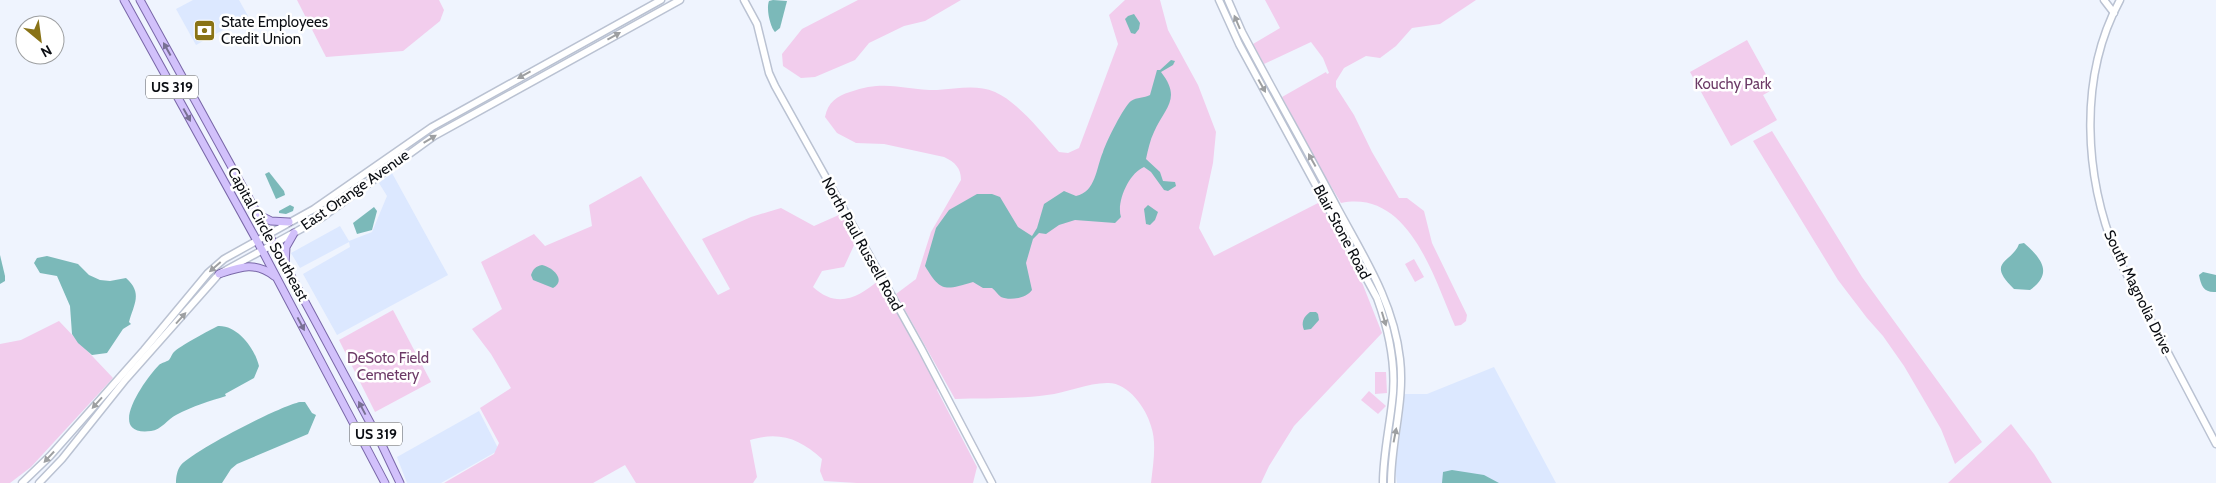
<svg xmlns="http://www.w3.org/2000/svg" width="2216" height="483" viewBox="0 0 2216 483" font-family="Cabin,sans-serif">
	<rect width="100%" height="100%" fill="#eff4fe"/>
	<!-- built -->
	<g fill="#dce8ff">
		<path d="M 193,0 L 239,0 L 248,16 L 196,45 L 176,9 Z"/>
		<path d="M 392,173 L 448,275 L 337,335 L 303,274 L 350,247 L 349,242 L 300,268 L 291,253 L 340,226 L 349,241 L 372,232 L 387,196 L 379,183 Z"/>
		<path d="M 1494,367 L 1556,483 L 1397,483 L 1395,469 L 1403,413 L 1404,394 L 1427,394 Z"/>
		<path d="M 479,411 L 499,450 L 441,483 L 407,483 L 397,457 Z"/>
	</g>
	<!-- green -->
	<g fill="#f2cded">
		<path d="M 297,0 L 439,0 L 444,10 L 440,21 L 403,51 L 326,57 Z"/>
		<path d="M 858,0 L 961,0 L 925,21 L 904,26 L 869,43 L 855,60 L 815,77 L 801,78 L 783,66 L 782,54 L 802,29 Z"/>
		<path d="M 1125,0 L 1160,0 L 1168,30 L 1198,85 L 1216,132 L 1213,163 L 1199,228 L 1214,256 L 1320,202 L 1363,285 L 1382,333 L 1294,426 L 1269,466 L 1261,483 L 1151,483 C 1153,465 1157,443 1151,426 C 1146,408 1128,382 1107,383 C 1088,383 1066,393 1047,395 C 1017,399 985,398 955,399 L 896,294 L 916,279 L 931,232 L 961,180 C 961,168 955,162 944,157 L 884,144 L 856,143 L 837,133 L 825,117 C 828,102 837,96 850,92 C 885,79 904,90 937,90 C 957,89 976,84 995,92 C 1018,102 1042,133 1059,152 L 1068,153 L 1079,148 L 1118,44 L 1109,15 Z"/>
		<path d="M 1265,0 L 1476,0 L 1440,24 L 1412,28 L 1396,46 L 1380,58 L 1366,56 L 1344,68 L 1336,81 L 1336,87 L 1354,115 L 1372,152 L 1399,198 L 1407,198 L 1424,211 L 1432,243 L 1467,315 L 1466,321 L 1461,325 L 1455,326 C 1434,278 1409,189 1341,203 L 1319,166 L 1282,97 L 1326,72 L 1327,74 L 1329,73 L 1323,58 L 1311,42 L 1264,64 L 1253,44 L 1280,28 Z"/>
		<path d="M 1747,40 L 1774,89 L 1763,95 L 1777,120 L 1731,146 L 1690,72 Z"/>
		<path d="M 1772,131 L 1862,277 L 1982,442 L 1955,464 L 1941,429 L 1904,366 L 1883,336 L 1867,318 L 1838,280 L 1753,141 Z"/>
		<path d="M 641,176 L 718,295 L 730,289 L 702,239 L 751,217 L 781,208 L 814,226 L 841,214 L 856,241 L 844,267 L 822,271 L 813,287 C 837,309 858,298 879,280 L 938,388 L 937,390 L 977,467 L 973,483 L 857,483 L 824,481 L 820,471 L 822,459 C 800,439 780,431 750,440 L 757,477 L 753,483 L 636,483 L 625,465 L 593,483 L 444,483 L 494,454 L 499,443 L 480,408 L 511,388 L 491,354 L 472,329 L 502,309 L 481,262 L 534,234 L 545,246 L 592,226 L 589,205 Z"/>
		<path d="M 1414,259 L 1424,277 L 1415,282 L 1405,264 Z"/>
		<path d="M 393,310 L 431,382 L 375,412 L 339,340 Z"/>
		<path d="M 59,321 L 113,378 L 31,467 L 10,483 L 0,483 L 0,344 L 21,340 Z"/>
		<path d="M 1375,372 L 1386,372 L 1387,393 L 1375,394 Z"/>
		<path d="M 1369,391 L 1386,406 L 1378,414 L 1361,400 Z"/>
		<path d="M 2011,424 L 2034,454 L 2052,483 L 1948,483 Z"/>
	</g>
	<!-- water -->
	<g fill="#7bb9b9">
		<path d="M 773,0 L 787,1 L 780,28 L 775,32 C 770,27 766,8 769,1 Z"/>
		<path d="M 1134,14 L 1140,23 L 1139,29 L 1135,34 L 1131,33 L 1125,19 L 1128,16 Z"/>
		<path d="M 1171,60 L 1175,61 L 1173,65 L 1161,72 C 1182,99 1165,107 1154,132 C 1150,140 1148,150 1146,159 L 1160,172 L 1163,181 L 1175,182 L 1176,186 L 1168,191 L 1164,190 L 1151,172 L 1144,167 C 1129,173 1116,202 1121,217 L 1115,223 L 1075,220 L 1059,225 L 1046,234 L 1039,233 L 1033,239 L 1026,263 L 1032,290 C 1027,298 1010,301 1001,297 C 997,294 996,291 992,288 L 983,288 L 973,282 C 945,290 941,293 925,266 L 936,228 L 949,210 L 977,194 L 992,194 L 1000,197 L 1018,227 L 1032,236 L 1037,228 L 1044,204 L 1064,191 L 1076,196 C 1096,192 1096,168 1103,152 C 1106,142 1124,106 1131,101 C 1137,97 1144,98 1150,95 L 1157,70 L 1160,70 Z"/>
		<path d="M 269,172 L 284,191 L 285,195 L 276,199 L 265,174 Z"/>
		<path d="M 290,205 L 294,207 L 293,211 L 286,214 L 279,213 L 279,211 Z"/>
		<path d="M 1148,205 L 1158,212 L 1155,220 L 1150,225 L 1146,224 L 1144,209 Z"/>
		<path d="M 374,207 L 377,211 L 372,230 L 357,234 L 353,223 Z"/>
		<path d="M 2024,243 C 2041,258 2054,273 2030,290 L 2014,289 C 1985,261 2012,263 2019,244 Z"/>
		<path d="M 0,255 L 5,276 L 5,281 L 0,284 Z"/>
		<path d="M 47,256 L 78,264 L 89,275 L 100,280 L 110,281 L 126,278 C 143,293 134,304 129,322 L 131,324 L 123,329 L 107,353 L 92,355 L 78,343 L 72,334 L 70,306 L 57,276 L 40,273 L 34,263 L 37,258 Z"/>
		<path d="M 542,265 C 552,267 567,280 553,288 L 533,280 L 531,275 C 533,269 536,266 542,265 Z"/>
		<path d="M 2203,272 L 2216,275 L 2216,292 C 2204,293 2201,286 2199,275 Z"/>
		<path d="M 1310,312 L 1316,312 L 1318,314 L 1319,320 L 1311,329 L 1304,330 C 1301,323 1303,317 1310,312 Z"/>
		<path d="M 218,326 C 238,325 255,349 259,366 L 254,378 L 225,394 L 226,396 C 210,401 193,406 176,415 C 168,419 161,430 151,431 C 104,437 145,379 159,365 C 161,363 166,362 169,360 C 171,358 172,353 175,351 C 184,344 208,331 218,326 Z"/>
		<path d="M 300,402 L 305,402 L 312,413 L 316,415 L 308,434 L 237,464 L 231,469 L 222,483 L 176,483 C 176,477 177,470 181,465 C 195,450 280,406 300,402 Z"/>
		<path d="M 1452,470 L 1484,475 L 1499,483 L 1442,483 L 1443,472 Z"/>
	</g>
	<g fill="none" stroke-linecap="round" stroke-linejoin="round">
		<defs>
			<g id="secondary">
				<path d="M 744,0 L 757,24 L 769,73 L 775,86 L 921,348 L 992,483"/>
				<path d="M 1219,0 L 1239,44 L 1377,298 C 1389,331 1397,367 1392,403 C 1389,430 1383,456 1383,483"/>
				<path d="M 1228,0 L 1242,32 C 1273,91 1307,150 1338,209 C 1364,257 1394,303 1400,359 C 1405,401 1391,441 1391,483"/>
				<path d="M 2104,0 L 2114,13"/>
				<path d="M 2120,0 C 2078,77 2084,177 2117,256 L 2216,444"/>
				<path d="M 22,483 L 50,456 L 144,350 L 208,273 L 224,259 L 314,209 L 432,127 L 661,0"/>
				<path d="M 39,483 L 62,459 L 126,379 L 219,274 L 321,218 L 434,136 L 680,0"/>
			</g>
			<g id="primary">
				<path d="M 124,0 L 262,250 L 385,483"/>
				<path d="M 140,0 L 268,233 L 381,443 L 400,483"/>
				<path d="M 259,215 L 271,221 L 289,222"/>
				<path d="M 285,265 L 286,247 L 294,233"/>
				<path d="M 219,274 C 240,267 255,261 274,276"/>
			</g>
		</defs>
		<!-- secondary casing -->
		<use href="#secondary" stroke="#bac2d2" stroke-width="9"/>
		<!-- primary casing -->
		<use href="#primary" stroke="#7967a8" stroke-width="9"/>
		<!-- secondary -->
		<use href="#secondary" stroke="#fff" stroke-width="6"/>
		<!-- primary -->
		<use href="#primary" stroke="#d2c1fb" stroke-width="7"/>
	</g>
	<!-- one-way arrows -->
	<defs><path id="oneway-solid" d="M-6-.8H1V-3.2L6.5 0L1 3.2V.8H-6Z" transform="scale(1.25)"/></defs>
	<g fill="#9d9fa1">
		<use href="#oneway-solid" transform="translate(1237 22) rotate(-113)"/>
		<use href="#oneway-solid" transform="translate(614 36) rotate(-29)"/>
		<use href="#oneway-solid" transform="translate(524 75) rotate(151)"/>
		<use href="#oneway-solid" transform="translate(1262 86) rotate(61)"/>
		<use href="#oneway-solid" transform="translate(430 139) rotate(-31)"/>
		<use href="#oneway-solid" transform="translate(1312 160) rotate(-119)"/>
		<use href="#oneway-solid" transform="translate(215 267) rotate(139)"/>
		<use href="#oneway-solid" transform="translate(181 318) rotate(-48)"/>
		<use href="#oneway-solid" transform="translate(1384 319) rotate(73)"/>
		<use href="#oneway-solid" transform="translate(97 403) rotate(132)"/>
		<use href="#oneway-solid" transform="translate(1395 435) rotate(-79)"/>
		<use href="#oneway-solid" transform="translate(49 457) rotate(133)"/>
	</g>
	<g fill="#787093">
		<use href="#oneway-solid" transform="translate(167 49) rotate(-119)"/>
		<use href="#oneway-solid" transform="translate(187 115) rotate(61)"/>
		<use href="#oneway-solid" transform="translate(301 324) rotate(62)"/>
		<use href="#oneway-solid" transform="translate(362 408) rotate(-118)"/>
	</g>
	<!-- icons -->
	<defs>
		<symbol id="bank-square" viewBox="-11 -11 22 22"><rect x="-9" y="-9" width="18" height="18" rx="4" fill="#897316" stroke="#fff"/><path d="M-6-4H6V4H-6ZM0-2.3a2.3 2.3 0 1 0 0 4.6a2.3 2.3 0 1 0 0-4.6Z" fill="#fff"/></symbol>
	</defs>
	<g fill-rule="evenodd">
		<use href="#bank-square" x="192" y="18" width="25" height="25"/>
	</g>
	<g text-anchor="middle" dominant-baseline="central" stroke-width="5" stroke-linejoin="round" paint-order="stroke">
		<!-- shield labels -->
		<g fill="#fff" stroke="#54565a" stroke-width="1">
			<rect x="146" y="75.5" width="52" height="23" rx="4"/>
			<rect x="350" y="422.5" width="52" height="23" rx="4"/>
		</g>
		<g font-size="14" font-weight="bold" fill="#0b0e13">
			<text x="172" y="87">US 319</text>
			<text x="376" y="434">US 319</text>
		</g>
		<!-- poi labels -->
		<g font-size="15" fill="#0b0e13" stroke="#fff" text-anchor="start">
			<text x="221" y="22">State Employees<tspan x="221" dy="17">Credit Union</tspan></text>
		</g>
		<!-- park labels -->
		<g font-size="15" fill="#6c3b67" stroke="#fff">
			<text x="1733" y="84">Kouchy Park</text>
			<text x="388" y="358">DeSoto Field<tspan x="388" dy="17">Cemetery</tspan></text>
		</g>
		<!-- street labels -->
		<g font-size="15" fill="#0b0e13" stroke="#fff">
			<text transform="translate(355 190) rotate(-35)">East Orange Avenue</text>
			<text transform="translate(1342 232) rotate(62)">Blair Stone Road</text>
			<text transform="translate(268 234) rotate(61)">Capital Circle Southeast</text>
			<text transform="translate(862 244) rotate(61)">North Paul Russell Road</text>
			<text transform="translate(2138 292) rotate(64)">South Magnolia Drive</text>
		</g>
	</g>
	<!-- north arrow -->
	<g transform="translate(40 40) rotate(151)"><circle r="24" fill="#ffffff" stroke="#9d9fa1"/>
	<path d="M0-4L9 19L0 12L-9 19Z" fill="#897316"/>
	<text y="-8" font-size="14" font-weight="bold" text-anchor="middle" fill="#0b0e13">N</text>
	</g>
</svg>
